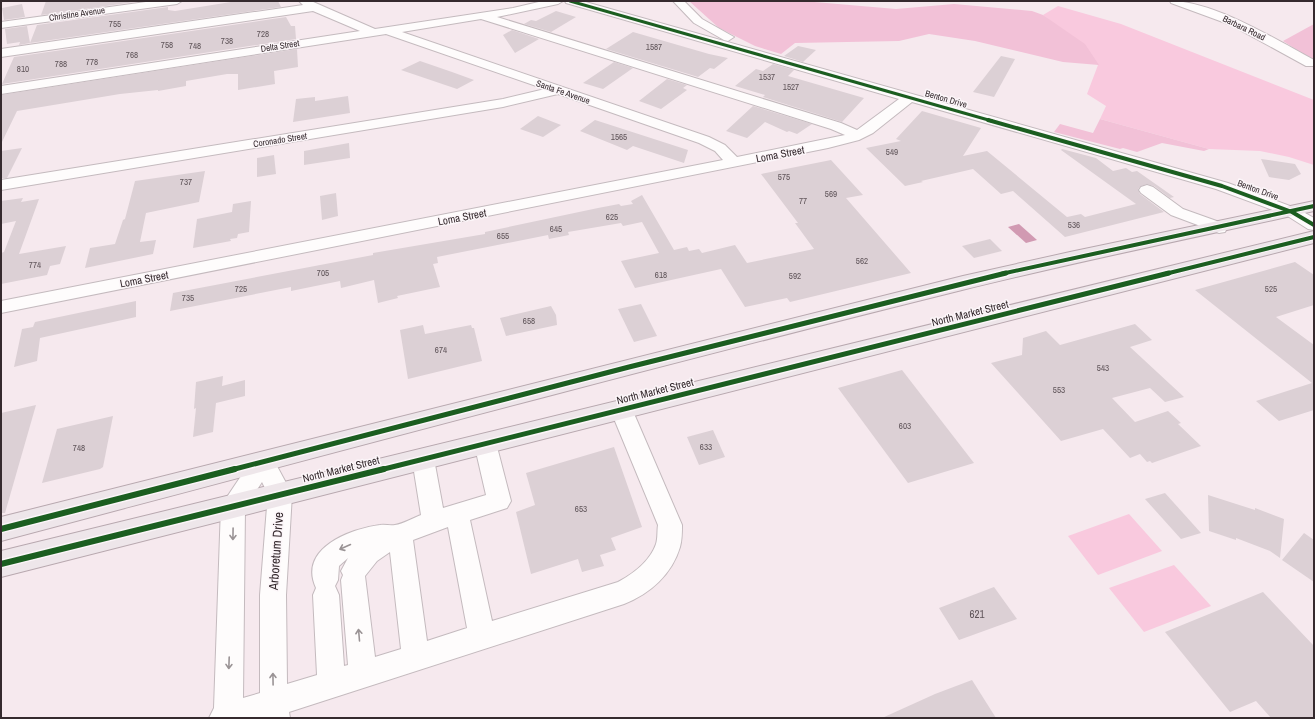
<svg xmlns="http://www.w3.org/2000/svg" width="1315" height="719" viewBox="0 0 1315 719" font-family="'Archivo Narrow',sans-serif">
	<rect width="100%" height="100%" fill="#f6e9ee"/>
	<!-- green -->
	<g fill="#f9c9de">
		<path d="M 1058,6 L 1121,24 L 1314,100 L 1314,165 L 1289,157 L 1260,151 L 1209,149 L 1100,119 L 1106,106 L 1087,94 L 1098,65 L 1058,27 L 1043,15 Z"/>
		<path d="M 1129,514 L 1162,551 L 1098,575 L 1068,536 Z"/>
		<path d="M 1174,565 L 1211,606 L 1144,632 L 1109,588 Z"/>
	</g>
	<!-- forest -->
	<g fill="#f2c1d7">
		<path d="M 689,1 L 803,1 L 896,9 L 954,4 L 1032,11 L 1043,15 L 1085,44 L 1099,65 L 1063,62 L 975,41 L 929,34 L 899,41 L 795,43 L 781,54 L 755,46 L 719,28 Z"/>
		<path d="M 1314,24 L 1314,61 L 1283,41 Z"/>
		<path d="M 1100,119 L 1209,149 L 1204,151 L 1162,143 L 1137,152 L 1123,148 L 1120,149 L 1054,132 L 1060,124 L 1093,133 Z"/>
	</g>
	<!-- water -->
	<path fill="#d19ab2" d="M 1019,224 L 1037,240 L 1026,243 L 1008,227 Z"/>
	<!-- building -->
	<g fill="#dcd0d5">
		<path d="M 46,1 L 142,1 L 41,15 Z"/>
		<path d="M 237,1 L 278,1 L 281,7 L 30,43 L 37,25 L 168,7 L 168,10 L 175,11 Z"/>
		<path d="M 22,4 L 25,17 L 4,20 L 2,8 Z"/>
		<path d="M 556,11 L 576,17 L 551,32 L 524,24 L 531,20 L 536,21 Z"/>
		<path d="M 286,17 L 291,26 L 295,26 L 296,39 L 2,84 L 14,57 Z"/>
		<path d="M 27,26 L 30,43 L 19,45 L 20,42 L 7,44 L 5,29 Z"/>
		<path d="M 512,30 L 539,39 L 515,53 L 503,35 Z"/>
		<path d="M 633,32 L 709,54 L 728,58 L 714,69 L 710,68 L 698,77 L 606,49 Z"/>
		<path d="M 798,46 L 816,50 L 803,62 L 784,56 Z"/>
		<path d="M 297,49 L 298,67 L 274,71 L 275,84 L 238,90 L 238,74 L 227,74 L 186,81 L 186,86 L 158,91 L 158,90 L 120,94 L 17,111 L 1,144 L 1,95 Z"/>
		<path d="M 1001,56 L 1015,59 L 994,97 L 973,92 Z"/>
		<path d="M 420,61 L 452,72 L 474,80 L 457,89 L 401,70 Z"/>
		<path d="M 614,62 L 633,68 L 603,89 L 583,83 Z"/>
		<path d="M 773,64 L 794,70 L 788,76 L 864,98 L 842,122 L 763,97 L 765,95 L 735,86 L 756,69 L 763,71 Z"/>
		<path d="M 667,79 L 687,85 L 683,88 L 687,90 L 661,109 L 639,101 Z"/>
		<path d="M 348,96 L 350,113 L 293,122 L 296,99 L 315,97 L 315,101 Z"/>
		<path d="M 753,106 L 812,124 L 797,134 L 789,131 L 787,132 L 765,122 L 747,138 L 726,131 Z"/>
		<path d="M 922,111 L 981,128 L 963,156 L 987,151 L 1067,217 L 1081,214 L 1085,217 L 1136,204 L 1061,150 L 1062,149 L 1096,158 L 1113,171 L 1126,168 L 1132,172 L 1137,171 L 1174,197 L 1170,198 L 1154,186 L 1147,184 L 1141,186 L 1138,189 L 1140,194 L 1164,212 L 1065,237 L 1013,191 L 1001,194 L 973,169 L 921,181 L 923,182 L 905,186 L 866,148 L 901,141 L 896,139 Z"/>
		<path d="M 538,116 L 561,125 L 543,137 L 520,129 Z"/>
		<path d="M 595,120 L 688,150 L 684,163 L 633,146 L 627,150 L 580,131 Z"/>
		<path d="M 349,143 L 350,158 L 304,165 L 304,151 Z"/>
		<path d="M 22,148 L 7,178 L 1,178 L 1,151 Z"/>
		<path d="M 274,155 L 276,174 L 257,177 L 257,158 Z"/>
		<path d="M 1261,159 L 1295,164 L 1301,174 L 1289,180 L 1269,177 Z"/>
		<path d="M 831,160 L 863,195 L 846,198 L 911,273 L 790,302 L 787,298 L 745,307 L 721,269 L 635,288 L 621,261 L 659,253 L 642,222 L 623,226 L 621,223 L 568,232 L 569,235 L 549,239 L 548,235 L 437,257 L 438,263 L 433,264 L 440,287 L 397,296 L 398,298 L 378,303 L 374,280 L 341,288 L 340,281 L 291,291 L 291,287 L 170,311 L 173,293 L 373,255 L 373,253 L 485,234 L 485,232 L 598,208 L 619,204 L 621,206 L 633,204 L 631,201 L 642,195 L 674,250 L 687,247 L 689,251 L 699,249 L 702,253 L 735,245 L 747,263 L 814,249 L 795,223 L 798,223 L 761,174 Z"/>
		<path d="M 205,171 L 199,202 L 146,213 L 140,242 L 156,240 L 153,254 L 85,268 L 90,248 L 115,244 L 123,220 L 125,219 L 135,181 Z"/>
		<path d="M 336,193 L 338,216 L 322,220 L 320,196 Z"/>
		<path d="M 23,198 L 21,202 L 39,199 L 19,254 L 66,246 L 60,264 L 50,266 L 47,275 L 1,284 L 1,253 L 4,252 L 16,221 L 1,224 L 1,201 Z"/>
		<path d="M 251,201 L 249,232 L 238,234 L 237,238 L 230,239 L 231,241 L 193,248 L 197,219 L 232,212 L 233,204 Z"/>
		<path d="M 990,239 L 1002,251 L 974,258 L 962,246 Z"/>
		<path d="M 1295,262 L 1314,275 L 1314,305 L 1276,317 L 1314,345 L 1314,410 L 1279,421 L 1256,401 L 1312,383 L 1195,290 Z"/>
		<path d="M 136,301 L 136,317 L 40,338 L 37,361 L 14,367 L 22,329 L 33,327 L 35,322 Z"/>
		<path d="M 641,304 L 657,336 L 634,342 L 618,309 Z"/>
		<path d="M 551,306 L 556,315 L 557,325 L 506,336 L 500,318 Z"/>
		<path d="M 1135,324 L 1152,340 L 1130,347 L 1184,397 L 1165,402 L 1150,388 L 1112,398 L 1135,422 L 1168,411 L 1181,423 L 1178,424 L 1201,446 L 1152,463 L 1150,461 L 1147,462 L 1140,454 L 1130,458 L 1103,429 L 1061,441 L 991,363 L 1022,355 L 1023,338 L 1046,331 L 1060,345 Z"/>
		<path d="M 423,325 L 425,334 L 471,325 L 472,328 L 474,328 L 482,361 L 408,379 L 400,330 Z"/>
		<path d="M 902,370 L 974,463 L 908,483 L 838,388 Z"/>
		<path d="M 223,376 L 222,386 L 245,380 L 245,396 L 216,403 L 213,432 L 193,437 L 196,408 L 194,409 L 196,382 Z"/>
		<path d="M 36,405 L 5,513 L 1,513 L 1,413 Z"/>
		<path d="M 113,416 L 103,467 L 100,469 L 42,483 L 57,429 Z"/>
		<path d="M 713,430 L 725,457 L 699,465 L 687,437 Z"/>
		<path d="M 614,447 L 642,527 L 611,538 L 616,550 L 600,555 L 604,566 L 582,572 L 578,559 L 531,574 L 516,512 L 535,505 L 526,473 Z"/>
		<path d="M 1165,493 L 1201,533 L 1181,539 L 1145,499 Z"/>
		<path d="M 1208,495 L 1255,510 L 1255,508 L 1284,519 L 1280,558 L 1270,551 L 1236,538 L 1236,540 L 1209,531 Z"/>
		<path d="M 1304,533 L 1314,540 L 1314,582 L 1282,560 Z"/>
		<path d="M 994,587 L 1017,619 L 959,640 L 939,608 Z"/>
		<path d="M 1263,592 L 1314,646 L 1314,718 L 1271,718 L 1256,701 L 1230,712 L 1165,632 Z"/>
		<path d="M 972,680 L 996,718 L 882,718 L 935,694 Z"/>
	</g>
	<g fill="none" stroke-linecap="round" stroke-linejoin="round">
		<defs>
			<g id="minor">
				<path d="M 153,1 L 182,1 L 177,4 L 1,28 L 1,22 Z"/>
				<path d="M 299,1 L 311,1 L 375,29 L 513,8 L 543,1 L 563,1 L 558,4 L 497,17 L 841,123 L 857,130 L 899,99 L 566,3 L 565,1 L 582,1 L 1228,183 L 1298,209 L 1314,218 L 1314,230 L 1308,229 L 1286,215 L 1216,189 L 912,102 L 873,133 L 859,140 L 828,148 L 1,313 L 1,301 L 723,160 L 715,151 L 699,143 L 558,94 L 503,107 L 1,190 L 1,180 L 503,99 L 545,89 L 386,34 L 1,94 L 1,86 L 360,31 L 313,11 L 1,57 L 1,49 L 303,5 ZM 481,19 L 831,129 L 845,135 L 737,157 L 725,145 L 709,137 L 402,32 Z"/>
				<path d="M 673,1 L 684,1 L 702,19 L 734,37 L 728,41 L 724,40 L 694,23 Z"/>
				<path d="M 1170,1 C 1214,1 1275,39 1314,60 L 1314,66 L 1306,66 L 1231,25 L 1171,3 Z"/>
				<path d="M 1147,185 L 1153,187 L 1183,209 L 1225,224 L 1227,228 L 1225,232 L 1219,233 L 1171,215 L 1141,193 L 1139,190 L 1141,187 Z"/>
				<path d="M 621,401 L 629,403 L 632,409 L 682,525 C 682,532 682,540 680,547 C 672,574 650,594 624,604 L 289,712 L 290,718 L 209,718 L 214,708 L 221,506 L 255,455 L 263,453 L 271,455 L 292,494 L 286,595 L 287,684 L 317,675 L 313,595 L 316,588 C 298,549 349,529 380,525 C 385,524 390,526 395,525 C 403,524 413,518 421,515 L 412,459 L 415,452 L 423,450 L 431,452 L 434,459 L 443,508 L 486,495 L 474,443 L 477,437 L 485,434 L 493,437 L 496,443 L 511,501 L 507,508 L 470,520 L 492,621 L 618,582 C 633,574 650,561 656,544 C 658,538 657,531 658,525 L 610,409 L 613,403 ZM 262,482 L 268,494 L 260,595 L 260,693 L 243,698 L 245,508 ZM 448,527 L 467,628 L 427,641 L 413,540 ZM 390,552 L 401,649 L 375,657 L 365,576 L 377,561 ZM 348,558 L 341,571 L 343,575 L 341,580 L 348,665 L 344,666 L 339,595 L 335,586 L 338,580 L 339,566 Z"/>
			</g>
			<g id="major">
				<path d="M 1314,201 L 1314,211 C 1197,237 1079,261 962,290 C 641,370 321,456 1,541 L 1,517 L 963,276 L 1070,252 Z"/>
				<path d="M 1314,231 L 1314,243 L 1,577 L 1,551 Z"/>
			</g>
		</defs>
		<!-- minor casing -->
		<use href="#minor" stroke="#c4babe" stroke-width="2"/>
		<!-- major casing -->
		<use href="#major" stroke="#b8a8af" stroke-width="2"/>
		<!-- minor -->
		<use href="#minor" fill="#fefcfc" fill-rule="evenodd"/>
		<!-- major -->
		<use href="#major" fill="#eee6ea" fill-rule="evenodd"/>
		<defs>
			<path id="cycleway-far3" d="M 570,1 L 992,121"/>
			<g id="cycleway-far2">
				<path d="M 988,120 L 1222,186 L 1292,212 L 1314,225"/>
				<path d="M 1001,274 L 1314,206"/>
				<path d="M 1165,274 L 1314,237"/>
			</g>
			<g id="cycleway-far1">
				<path d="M 231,470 L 629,367 L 1006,273"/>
				<path d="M 380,470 L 1169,273"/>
			</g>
			<g id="cycleway">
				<path d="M 1,529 L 235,469"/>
				<path d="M 1,564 L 384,469"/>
			</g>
		</defs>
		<!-- cycleway-far3 casing -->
		<use href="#cycleway-far3" stroke="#fcf6f9" stroke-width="4.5"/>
		<!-- cycleway-far2 casing -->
		<use href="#cycleway-far2" stroke="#fcf6f9" stroke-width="6"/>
		<!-- cycleway-far1 casing -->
		<use href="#cycleway-far1" stroke="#fcf6f9" stroke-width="8"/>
		<!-- cycleway casing -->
		<use href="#cycleway" stroke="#fcf6f9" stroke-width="9"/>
		<!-- cycleway-far3 -->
		<use href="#cycleway-far3" stroke="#1b5e20" stroke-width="3"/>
		<!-- cycleway-far2 -->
		<use href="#cycleway-far2" stroke="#1b5e20" stroke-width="4"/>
		<!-- cycleway-far1 -->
		<use href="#cycleway-far1" stroke="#1b5e20" stroke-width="5"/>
		<!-- cycleway -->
		<use href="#cycleway" stroke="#1b5e20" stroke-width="6"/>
	</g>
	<!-- one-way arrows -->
	<defs><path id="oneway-shaft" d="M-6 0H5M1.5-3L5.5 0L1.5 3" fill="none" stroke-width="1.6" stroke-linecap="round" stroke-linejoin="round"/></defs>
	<g stroke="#9a9395">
		<use href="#oneway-shaft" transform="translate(233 534) rotate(91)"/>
		<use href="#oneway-shaft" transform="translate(345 547) rotate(156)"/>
		<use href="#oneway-shaft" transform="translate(359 635) rotate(-95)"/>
		<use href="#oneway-shaft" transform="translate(229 663) rotate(92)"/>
		<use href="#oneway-shaft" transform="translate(273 679) rotate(-91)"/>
	</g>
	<g text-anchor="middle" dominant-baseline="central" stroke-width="3" stroke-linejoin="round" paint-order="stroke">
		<!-- far-street labels -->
		<g font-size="9" fill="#352a2e" stroke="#fcf6f9">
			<text transform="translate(77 14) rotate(-8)">Christine Avenue</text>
			<text transform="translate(1244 28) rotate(26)">Barbara Road</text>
			<text transform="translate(280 46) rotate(-9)">Delta Street</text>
			<text transform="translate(563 92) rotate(19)">Santa Fe Avenue</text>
			<text transform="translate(946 99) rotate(16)">Benton Drive</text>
			<text transform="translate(280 140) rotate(-9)">Coronado Street</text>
			<text transform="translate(1258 190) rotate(20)">Benton Drive</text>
		</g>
		<!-- number labels -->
		<g font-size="9" fill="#60555a">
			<text x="115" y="24">755</text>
			<text x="263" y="34">728</text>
			<text x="227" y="41">738</text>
			<text x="167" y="45">758</text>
			<text x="195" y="46">748</text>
			<text x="654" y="47">1587</text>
			<text x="132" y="55">768</text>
			<text x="92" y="62">778</text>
			<text x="61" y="64">788</text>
			<text x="23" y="69">810</text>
			<text x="767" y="77">1537</text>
			<text x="791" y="87">1527</text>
			<text x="619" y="137">1565</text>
			<text x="892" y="152">549</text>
			<text x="784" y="177">575</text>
			<text x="186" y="182">737</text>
			<text x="831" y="194">569</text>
			<text x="803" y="201">77</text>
			<text x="612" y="217">625</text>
			<text x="1074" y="225">536</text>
			<text x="556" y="229">645</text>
			<text x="503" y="236">655</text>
			<text x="862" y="261">562</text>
			<text x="35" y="265">774</text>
			<text x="323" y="273">705</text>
			<text x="661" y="275">618</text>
			<text x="795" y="276">592</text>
			<text x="241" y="289">725</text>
			<text x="1271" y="289">525</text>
			<text x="188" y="298">735</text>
			<text x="529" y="321">658</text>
			<text x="441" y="350">674</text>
			<text x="1103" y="368">543</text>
			<text x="1059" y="390">553</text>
			<text x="905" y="426">603</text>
			<text x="706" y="447">633</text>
			<text x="79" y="448">748</text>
			<text x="581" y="509">653</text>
		</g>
		<!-- street labels -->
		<g font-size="11" fill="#352a2e" stroke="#fcf6f9">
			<text transform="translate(780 154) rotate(-11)">Loma Street</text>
			<text transform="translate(462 217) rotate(-11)">Loma Street</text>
			<text transform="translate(144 279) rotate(-11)">Loma Street</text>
			<text transform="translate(970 313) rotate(-14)">North Market Street</text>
			<text transform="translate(655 391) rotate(-14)">North Market Street</text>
			<text transform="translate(341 469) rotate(-14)">North Market Street</text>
		</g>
		<!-- near-number labels -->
		<g font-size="11" fill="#60555a">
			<text x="977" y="614">621</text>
		</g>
		<!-- near-street labels -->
		<g font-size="13" fill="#352a2e" stroke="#fcf6f9">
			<text transform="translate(276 551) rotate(-86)">Arboretum Drive</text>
		</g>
	</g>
	<!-- border -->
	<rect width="1315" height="719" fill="none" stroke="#352a2e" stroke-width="4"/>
</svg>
